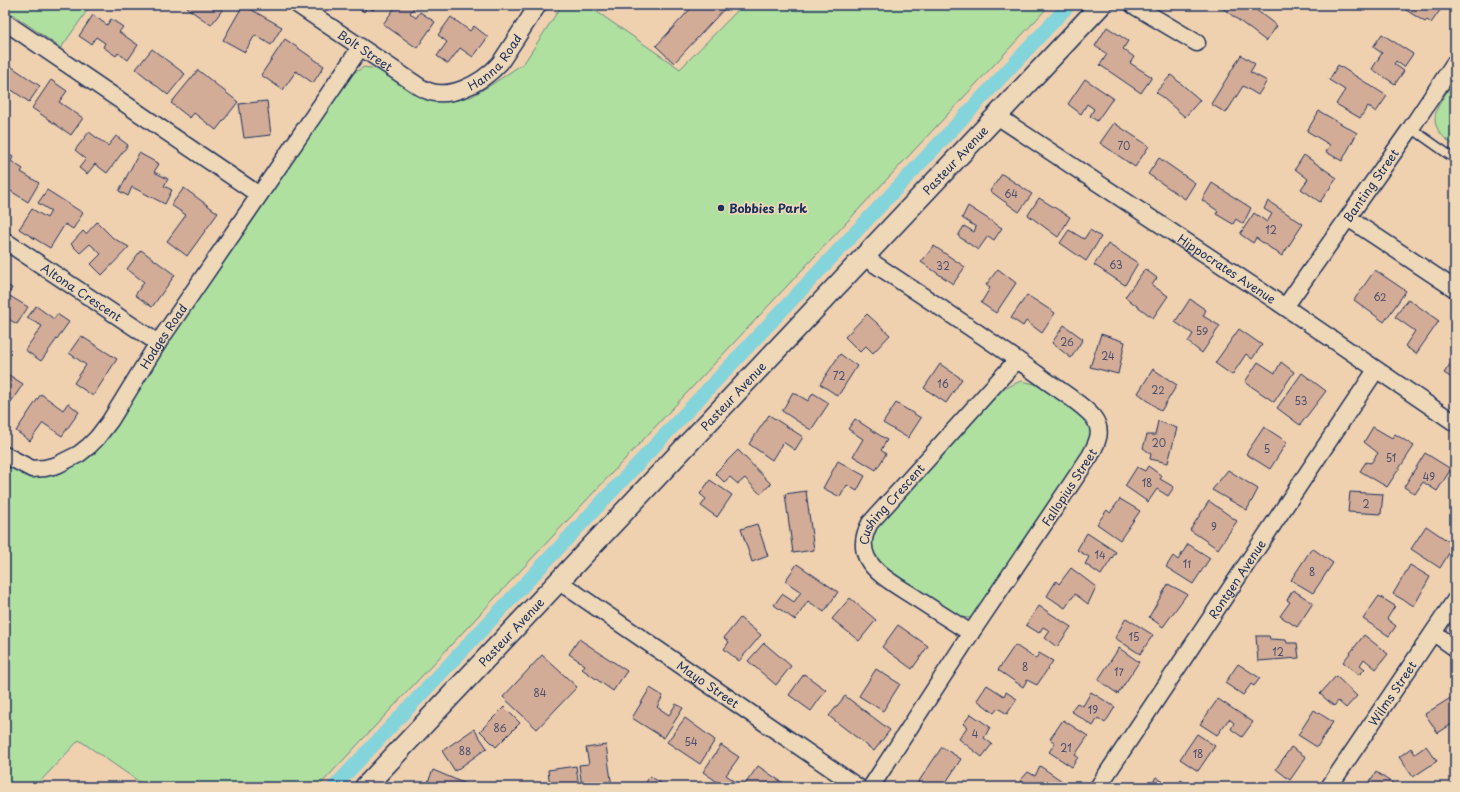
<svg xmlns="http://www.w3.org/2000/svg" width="1460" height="792" viewBox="0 0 1460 792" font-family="'Playpen Sans',sans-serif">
	<rect width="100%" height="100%" fill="#efd1b0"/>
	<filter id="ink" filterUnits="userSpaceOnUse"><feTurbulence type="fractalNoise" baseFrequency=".025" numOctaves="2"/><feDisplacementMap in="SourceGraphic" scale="8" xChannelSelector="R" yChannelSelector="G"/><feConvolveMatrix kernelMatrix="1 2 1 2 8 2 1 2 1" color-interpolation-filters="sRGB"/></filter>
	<g filter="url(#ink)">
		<!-- green -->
		<g fill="#b0e0a0" stroke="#66887f">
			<path d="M 5,5 L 91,5 L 61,48 L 5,9 Z"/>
			<path d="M 562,5 L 587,5 L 680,69 L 743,5 L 1050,5 L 318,787 L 153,787 L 141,783 L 79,740 L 35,787 L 5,787 L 5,463 L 36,475 L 60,474 L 76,464 L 98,446 L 350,75 L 364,67 L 383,70 L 439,97 L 471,97 L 494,83 L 524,63 Z"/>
			<path d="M 1455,80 L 1455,146 C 1421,123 1437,107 1455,80 Z"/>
			<path d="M 1021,381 L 1035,384 L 1088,418 L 1093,440 L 981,613 L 971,618 L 957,617 L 889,574 L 871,553 L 871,534 L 877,523 L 1001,391 L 1010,386 Z"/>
		</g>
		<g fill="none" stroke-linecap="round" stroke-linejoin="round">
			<!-- canal -->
			<path stroke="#83d4db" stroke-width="14" d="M 334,787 L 1069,5"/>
		</g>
		<!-- building -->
		<g fill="#d3ac98" stroke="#1b2f5e">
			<path d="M 189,5 L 226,5 L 211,25 L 187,8 Z"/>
			<path d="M 243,5 L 282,27 L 271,45 L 255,35 L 245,52 L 223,40 Z"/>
			<path d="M 354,5 L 376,5 L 373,10 L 367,7 L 364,12 Z"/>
			<path d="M 397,5 L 409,5 L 414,8 L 410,13 L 416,18 L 420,12 L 435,22 L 417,48 L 383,24 Z"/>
			<path d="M 694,5 L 723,5 L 726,7 L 674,63 L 656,46 Z"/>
			<path d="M 1222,5 L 1250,5 L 1277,26 L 1266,41 L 1221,7 Z"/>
			<path d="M 1398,5 L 1441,5 L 1443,6 L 1431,23 L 1427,20 L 1425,22 Z"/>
			<path d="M 93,15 L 107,25 L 111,19 L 123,27 L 119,32 L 138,45 L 128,60 L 118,53 L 116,56 L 103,47 L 105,43 L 96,37 L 91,44 L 79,36 Z"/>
			<path d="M 451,17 L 470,31 L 474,26 L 488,37 L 473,57 L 460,48 L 448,64 L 437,56 L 447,42 L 438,35 Z"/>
			<path d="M 1107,27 L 1128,41 L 1123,49 L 1134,57 L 1130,63 L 1152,77 L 1141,93 L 1100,65 L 1107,54 L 1095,46 Z"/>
			<path d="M 1382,34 L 1413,54 L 1404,67 L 1396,61 L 1394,64 L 1404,71 L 1395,84 L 1372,69 L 1382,53 L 1373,47 Z"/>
			<path d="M 285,39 L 324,66 L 313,83 L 296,71 L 283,90 L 261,75 Z"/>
			<path d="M 152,49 L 185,74 L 168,95 L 136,69 Z"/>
			<path d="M 1241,55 L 1255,64 L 1250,72 L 1267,81 L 1258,95 L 1243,86 L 1226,113 L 1211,104 Z"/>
			<path d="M 6,63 L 40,86 L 29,102 L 6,86 L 5,88 L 5,65 Z"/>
			<path d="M 1338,65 L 1387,96 L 1376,112 L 1368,106 L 1360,118 L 1336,104 L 1345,90 L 1329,80 Z"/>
			<path d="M 198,70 L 238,102 L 216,130 L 194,113 L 190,118 L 171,103 Z"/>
			<path d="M 1171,75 L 1200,100 L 1185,117 L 1156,92 Z"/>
			<path d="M 1085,79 L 1113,98 L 1097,121 L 1090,116 L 1094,109 L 1087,104 L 1081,114 L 1068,104 Z"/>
			<path d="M 51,80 L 67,91 L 59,102 L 83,118 L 71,135 L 32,108 Z"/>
			<path d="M 267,101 L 271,135 L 244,138 L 239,104 Z"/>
			<path d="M 1319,111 L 1357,133 L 1342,161 L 1326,152 L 1330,145 L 1307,131 Z"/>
			<path d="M 1114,123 L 1149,146 L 1135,167 L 1100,143 Z"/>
			<path d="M 89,132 L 108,146 L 116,136 L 128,145 L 107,173 L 95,164 L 87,174 L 79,168 L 86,159 L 75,150 Z"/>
			<path d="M 5,152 L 13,157 L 11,161 L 23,169 L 21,172 L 39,183 L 28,202 L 6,188 L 5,190 Z"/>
			<path d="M 139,153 L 159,164 L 154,172 L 168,179 L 164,186 L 172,190 L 165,204 L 132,187 L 128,196 L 119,191 Z"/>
			<path d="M 1304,155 L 1337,178 L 1320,202 L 1301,189 L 1308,179 L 1295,169 Z"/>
			<path d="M 1159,158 L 1195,183 L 1185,199 L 1148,174 Z"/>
			<path d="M 1002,174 L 1032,194 L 1019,212 L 990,191 Z"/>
			<path d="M 1212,183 L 1251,208 L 1243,224 L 1236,219 L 1233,224 L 1216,214 L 1218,211 L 1202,200 Z"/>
			<path d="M 184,188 L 218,213 L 187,256 L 167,241 L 186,215 L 171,205 Z"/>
			<path d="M 47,190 L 83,213 L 73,229 L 65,224 L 50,248 L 19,229 L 32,209 L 47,218 L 51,211 L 38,203 Z"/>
			<path d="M 1039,198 L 1070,217 L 1058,237 L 1028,215 Z"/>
			<path d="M 1268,201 L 1303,224 L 1282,256 L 1256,238 L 1253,243 L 1240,234 L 1254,213 L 1267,222 L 1272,214 L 1264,209 Z"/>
			<path d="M 968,206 L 1002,228 L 994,240 L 988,236 L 978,250 L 958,236 L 964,226 L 974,232 L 976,227 L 962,218 Z"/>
			<path d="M 97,222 L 113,238 L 129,247 L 102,275 L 91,264 L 101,254 L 90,244 L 80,253 L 71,244 L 83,231 L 86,234 Z"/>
			<path d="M 1069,230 L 1084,239 L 1090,230 L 1101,237 L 1086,261 L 1060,243 Z"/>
			<path d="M 1108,244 L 1138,263 L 1125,285 L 1094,265 Z"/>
			<path d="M 934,246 L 965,267 L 953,284 L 921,262 Z"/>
			<path d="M 141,250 L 175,275 L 152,307 L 135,295 L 144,282 L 127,269 Z"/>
			<path d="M 998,269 L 1016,283 L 996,313 L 981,303 L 990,288 L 986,285 Z"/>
			<path d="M 1145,269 L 1157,278 L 1152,285 L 1168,296 L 1153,318 L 1125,297 Z"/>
			<path d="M 1375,270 L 1406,291 L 1384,322 L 1354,300 Z"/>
			<path d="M 5,284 L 12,288 L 8,295 L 28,307 L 17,324 L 5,317 Z"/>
			<path d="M 1027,295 L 1055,313 L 1042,333 L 1026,321 L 1023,326 L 1011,318 Z"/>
			<path d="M 1190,299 L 1206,310 L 1203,316 L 1220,326 L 1202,353 L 1188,342 L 1193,334 L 1175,322 Z"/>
			<path d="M 1408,299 L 1439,321 L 1416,354 L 1405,346 L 1415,331 L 1395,317 Z"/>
			<path d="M 36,306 L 54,319 L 57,314 L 69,322 L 41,361 L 25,350 L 42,326 L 27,318 Z"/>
			<path d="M 867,314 L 890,335 L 873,353 L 866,346 L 860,352 L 845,337 Z"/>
			<path d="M 1064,325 L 1083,339 L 1071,358 L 1052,343 Z"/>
			<path d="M 1239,329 L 1262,345 L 1252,359 L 1246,354 L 1232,375 L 1215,363 Z"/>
			<path d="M 1101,334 L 1125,342 L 1118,374 L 1090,367 Z"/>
			<path d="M 81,336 L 117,359 L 93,396 L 74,383 L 86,365 L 69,353 Z"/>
			<path d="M 840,354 L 857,366 L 838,396 L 820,384 Z"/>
			<path d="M 1455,357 L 1455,380 L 1444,373 Z"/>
			<path d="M 1258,362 L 1275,373 L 1281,362 L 1294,372 L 1274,402 L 1245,382 Z"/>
			<path d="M 940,364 L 962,379 L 946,403 L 924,388 Z"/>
			<path d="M 1153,369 L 1177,385 L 1161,411 L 1138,393 Z"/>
			<path d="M 1302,373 L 1326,391 L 1300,425 L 1277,408 Z"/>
			<path d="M 9,375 L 23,384 L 5,411 L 5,381 Z"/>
			<path d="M 793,392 L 808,401 L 813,393 L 829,403 L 811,430 L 782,411 Z"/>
			<path d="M 41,394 L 63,410 L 68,403 L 79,412 L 62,436 L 43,423 L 30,441 L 16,431 Z"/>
			<path d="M 896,403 L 921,418 L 908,438 L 883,423 Z"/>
			<path d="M 769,415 L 803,437 L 795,450 L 783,442 L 772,460 L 749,444 Z"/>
			<path d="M 855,419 L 887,440 L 881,450 L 886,454 L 876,470 L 853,456 L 863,439 L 848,429 Z"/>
			<path d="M 1158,421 L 1177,428 L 1168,463 L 1150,459 L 1151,454 L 1143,448 L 1147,435 L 1155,435 Z"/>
			<path d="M 1264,427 L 1287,442 L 1270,469 L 1246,454 Z"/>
			<path d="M 1373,427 L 1392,438 L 1395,434 L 1414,446 L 1387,487 L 1360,471 L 1366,462 L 1371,463 L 1378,453 L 1364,442 Z"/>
			<path d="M 738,450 L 771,484 L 760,494 L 745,478 L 738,484 L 730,477 L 724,482 L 715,473 Z"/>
			<path d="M 1425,453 L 1451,469 L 1437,491 L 1423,482 L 1415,494 L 1404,487 Z"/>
			<path d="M 838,461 L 865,476 L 857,491 L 847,485 L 840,497 L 823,488 Z"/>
			<path d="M 1148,466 L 1162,476 L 1160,479 L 1174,487 L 1168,496 L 1157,489 L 1148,502 L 1125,486 L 1137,467 L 1145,471 Z"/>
			<path d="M 1228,470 L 1258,489 L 1247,510 L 1212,490 Z"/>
			<path d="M 710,480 L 732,495 L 717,517 L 701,506 L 706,499 L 700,494 Z"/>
			<path d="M 806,491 L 814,550 L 793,553 L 785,494 Z"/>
			<path d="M 1350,492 L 1383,494 L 1381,514 L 1348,512 Z"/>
			<path d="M 1120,499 L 1140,511 L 1120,540 L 1097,524 L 1107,510 L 1110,513 Z"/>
			<path d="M 1209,501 L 1237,521 L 1218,549 L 1190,530 Z"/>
			<path d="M 757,524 L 768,556 L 752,562 L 741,529 Z"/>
			<path d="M 1426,526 L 1454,545 L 1440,568 L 1411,549 Z"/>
			<path d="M 1087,533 L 1116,552 L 1101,575 L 1085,564 L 1089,557 L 1077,550 Z"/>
			<path d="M 1188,544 L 1210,558 L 1193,584 L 1166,567 L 1173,556 L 1178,560 Z"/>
			<path d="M 1312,548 L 1333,563 L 1313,593 L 1291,580 Z"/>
			<path d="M 797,564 L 838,592 L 824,612 L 808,601 L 795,620 L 774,605 L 782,594 L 794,602 L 801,592 L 785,581 Z"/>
			<path d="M 1410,565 L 1430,577 L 1414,606 L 1393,594 Z"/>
			<path d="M 1071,568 L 1096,587 L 1088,604 L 1075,594 L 1065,608 L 1047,596 L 1056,581 L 1059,584 Z"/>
			<path d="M 1168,584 L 1187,594 L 1163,627 L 1149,617 Z"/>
			<path d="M 1293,590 L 1313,603 L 1297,627 L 1280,616 L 1290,602 L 1287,600 Z"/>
			<path d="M 1379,596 L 1395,606 L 1387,619 L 1396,626 L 1389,636 L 1363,619 Z"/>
			<path d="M 850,598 L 876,620 L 859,641 L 832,619 Z"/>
			<path d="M 1039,606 L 1071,627 L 1057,647 L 1045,638 L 1050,631 L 1043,627 L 1039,633 L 1026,625 Z"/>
			<path d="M 740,618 L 761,635 L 739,661 L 724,649 L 729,642 L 724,638 Z"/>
			<path d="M 1126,618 L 1153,635 L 1140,654 L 1115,638 Z"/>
			<path d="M 898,625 L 928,646 L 912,669 L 882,647 Z"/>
			<path d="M 1364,635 L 1388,654 L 1376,669 L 1364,659 L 1360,665 L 1365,669 L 1359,675 L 1343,662 Z"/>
			<path d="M 1256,636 L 1269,636 L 1270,639 L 1286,640 L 1287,643 L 1297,643 L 1299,658 L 1258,661 Z"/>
			<path d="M 579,639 L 627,671 L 613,691 L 582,669 L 585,665 L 569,654 Z"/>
			<path d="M 764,643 L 791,666 L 776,685 L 748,661 Z"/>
			<path d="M 1015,645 L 1036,659 L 1039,653 L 1053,661 L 1037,685 L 1027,680 L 1023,687 L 998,670 Z"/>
			<path d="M 1119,648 L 1139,662 L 1118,694 L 1098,680 Z"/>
			<path d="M 542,655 L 577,687 L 537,729 L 503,697 Z"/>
			<path d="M 1238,664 L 1260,678 L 1254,686 L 1251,684 L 1243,695 L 1225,683 Z"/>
			<path d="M 876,669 L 900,684 L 883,711 L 859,696 Z"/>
			<path d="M 804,674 L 826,690 L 811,711 L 789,695 Z"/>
			<path d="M 1336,676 L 1357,696 L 1346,708 L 1338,701 L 1334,706 L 1320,694 Z"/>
			<path d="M 987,685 L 1004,696 L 1006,692 L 1017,699 L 1007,714 L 998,708 L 994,713 L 977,700 Z"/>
			<path d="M 650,688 L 663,696 L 657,707 L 669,715 L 676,704 L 683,708 L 664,738 L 632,718 Z"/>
			<path d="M 1091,692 L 1115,707 L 1105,723 L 1098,718 L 1093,726 L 1071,711 L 1077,703 L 1083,706 Z"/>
			<path d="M 845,696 L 890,730 L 874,751 L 829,716 Z"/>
			<path d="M 1452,697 L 1455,701 L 1455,722 L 1438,733 L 1425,714 Z"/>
			<path d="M 1218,699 L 1253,722 L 1242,737 L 1231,729 L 1234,723 L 1229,719 L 1217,735 L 1200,724 Z"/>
			<path d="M 504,707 L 520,723 L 496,747 L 480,731 Z"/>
			<path d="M 1314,710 L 1333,722 L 1317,747 L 1298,735 Z"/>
			<path d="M 971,714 L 990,727 L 984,738 L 992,744 L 982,757 L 959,739 L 967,727 L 963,724 Z"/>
			<path d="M 685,718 L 715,740 L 700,764 L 667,742 Z"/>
			<path d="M 1063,720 L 1088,736 L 1075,755 L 1078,757 L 1072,767 L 1049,752 L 1055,743 L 1050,739 Z"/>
			<path d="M 474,729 L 487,748 L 455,771 L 442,751 Z"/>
			<path d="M 1197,734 L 1215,746 L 1198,771 L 1180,759 Z"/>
			<path d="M 606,745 L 612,787 L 593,787 L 593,785 L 582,787 L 579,765 L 589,764 L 586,748 Z"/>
			<path d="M 721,745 L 739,757 L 726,775 L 739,784 L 736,787 L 717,787 L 719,783 L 703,772 Z"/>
			<path d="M 1426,746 L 1437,761 L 1413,777 L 1399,757 L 1411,748 L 1415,754 Z"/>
			<path d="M 942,747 L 961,759 L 943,787 L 915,787 Z"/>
			<path d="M 1291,747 L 1306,757 L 1290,780 L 1276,769 Z"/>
			<path d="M 576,766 L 579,787 L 550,787 L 548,770 Z"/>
			<path d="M 758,766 L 786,785 L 785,787 L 743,787 Z"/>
			<path d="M 1040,766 L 1062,781 L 1058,787 L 1030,787 L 1020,781 L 1028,772 L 1035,776 Z"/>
			<path d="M 433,770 L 466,784 L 464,787 L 426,787 Z"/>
			<path d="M 1376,772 L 1398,787 L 1366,787 Z"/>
			<path d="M 650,776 L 667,787 L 643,787 Z"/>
			<path d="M 1156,777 L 1171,787 L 1150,787 Z"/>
			<path d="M 1181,780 L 1191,787 L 1176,787 Z"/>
		</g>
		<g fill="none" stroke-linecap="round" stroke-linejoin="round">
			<defs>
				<path id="service" d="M 1411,128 L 1455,159"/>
				<g id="minor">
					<path id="s1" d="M 298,5 L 420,87 C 446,104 482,83 500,63 L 538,5"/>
					<path d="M 1133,5 L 1197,43"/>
					<path d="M 5,22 L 259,195"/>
					<path id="s2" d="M 997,116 L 1285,307 L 1455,423"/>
					<path d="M 1348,218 L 1455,289"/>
					<path id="s3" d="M 5,241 L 158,343"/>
					<path d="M 864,257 C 923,296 983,335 1040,376 C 1054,387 1083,404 1093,417 C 1104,431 1097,443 1090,456 L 971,633 L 871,787"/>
					<path id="s4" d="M 1285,307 L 1411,128 L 1455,62"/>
					<path id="s5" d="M 5,455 L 32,469 L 45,468 L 57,465 L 79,454 L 89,446 L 97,438 L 110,421 L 158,343 L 360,48"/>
					<path id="s6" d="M 558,581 L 858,787"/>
					<path id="s7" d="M 971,633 C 953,622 936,611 919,600 C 903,589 876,576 867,558 C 861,545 864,534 870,523 L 1017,360"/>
					<path d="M 1434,633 L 1455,648"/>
					<path id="s8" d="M 1098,787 L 1376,370"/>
					<path id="s9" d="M 1329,787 L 1455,600"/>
				</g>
				<g id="tertiary">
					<path id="s10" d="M 365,787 L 1101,5"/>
				</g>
			</defs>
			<!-- service casing -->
			<use href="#service" stroke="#1b2f5e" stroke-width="11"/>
			<!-- minor casing -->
			<use href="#minor" stroke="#1b2f5e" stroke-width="19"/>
			<!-- tertiary casing -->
			<use href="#tertiary" stroke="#1b2f5e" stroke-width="23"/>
			<!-- service -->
			<use href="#service" stroke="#eed8b7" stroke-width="8"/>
			<!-- minor -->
			<use href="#minor" stroke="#eed8b7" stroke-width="16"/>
			<!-- tertiary -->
			<use href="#tertiary" stroke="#eed8b7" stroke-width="20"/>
		</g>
	</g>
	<!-- markers -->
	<circle fill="#1b2f5e" stroke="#eed8b7" stroke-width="1.5" cx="721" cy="208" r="4"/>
	<g text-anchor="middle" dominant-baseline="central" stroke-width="3.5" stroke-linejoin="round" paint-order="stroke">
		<!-- number labels -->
		<g font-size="10" fill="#494e6c">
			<text x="1124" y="145">70</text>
			<text x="1011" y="193">64</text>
			<text x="1271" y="229">12</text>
			<text x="1116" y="264">63</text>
			<text x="943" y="265">32</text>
			<text x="1380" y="296">62</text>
			<text x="1202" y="330">59</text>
			<text x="1067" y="341">26</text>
			<text x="1108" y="355">24</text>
			<text x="839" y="375">72</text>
			<text x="943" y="383">16</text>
			<text x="1158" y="389">22</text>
			<text x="1301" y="400">53</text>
			<text x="1159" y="442">20</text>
			<text x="1267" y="448">5</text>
			<text x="1391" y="457">51</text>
			<text x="1429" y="476">49</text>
			<text x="1147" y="482">18</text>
			<text x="1366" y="503">2</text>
			<text x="1214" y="526">9</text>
			<text x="1100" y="554">14</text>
			<text x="1187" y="563">11</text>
			<text x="1312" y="571">8</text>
			<text x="1134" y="636">15</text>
			<text x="1278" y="651">12</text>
			<text x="1025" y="666">8</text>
			<text x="1119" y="671">17</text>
			<text x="540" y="692">84</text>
			<text x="1093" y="709">19</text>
			<text x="500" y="727">86</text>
			<text x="975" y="733">4</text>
			<text x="691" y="741">54</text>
			<text x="1066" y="747">21</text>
			<text x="465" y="750">88</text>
			<text x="1198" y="753">18</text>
		</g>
		<!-- street labels -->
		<g font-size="12" fill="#1b2f5e" stroke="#eed8b7">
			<text stroke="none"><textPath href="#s1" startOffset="81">Bolt Street</textPath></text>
			<text stroke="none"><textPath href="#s1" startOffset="234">Hanna Road</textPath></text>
			<text stroke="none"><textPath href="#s10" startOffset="861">Pasteur Avenue</textPath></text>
			<text stroke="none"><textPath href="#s4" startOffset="149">Banting Street</textPath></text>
			<text stroke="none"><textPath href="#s2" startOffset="276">Hippocrates Avenue</textPath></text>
			<text stroke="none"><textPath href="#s3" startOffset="92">Altona Crescent</textPath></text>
			<text stroke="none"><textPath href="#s5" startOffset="226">Hodges Road</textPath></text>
			<text stroke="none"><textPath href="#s10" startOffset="537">Pasteur Avenue</textPath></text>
			<text transform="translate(1069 487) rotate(-57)">Fallopius Street</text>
			<text stroke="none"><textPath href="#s7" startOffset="193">Cushing Crescent</textPath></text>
			<text stroke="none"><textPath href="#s8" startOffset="250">Rontgen Avenue</textPath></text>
			<text stroke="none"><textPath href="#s10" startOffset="213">Pasteur Avenue</textPath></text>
			<text stroke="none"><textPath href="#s6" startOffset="182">Mayo Street</textPath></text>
			<text stroke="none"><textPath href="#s9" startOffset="113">Wilms Street</textPath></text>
		</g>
		<!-- poi labels -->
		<g font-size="12" font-weight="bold" fill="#1b2f5e" stroke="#eed8b7" text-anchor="start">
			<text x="729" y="208">Bobbies Park</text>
		</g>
	</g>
	<!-- margin -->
	<rect width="1460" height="792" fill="none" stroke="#eed8b7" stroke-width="20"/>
	<rect x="10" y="10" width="1440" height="772" fill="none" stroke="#1b2f5e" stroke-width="1.5" filter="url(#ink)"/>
</svg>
